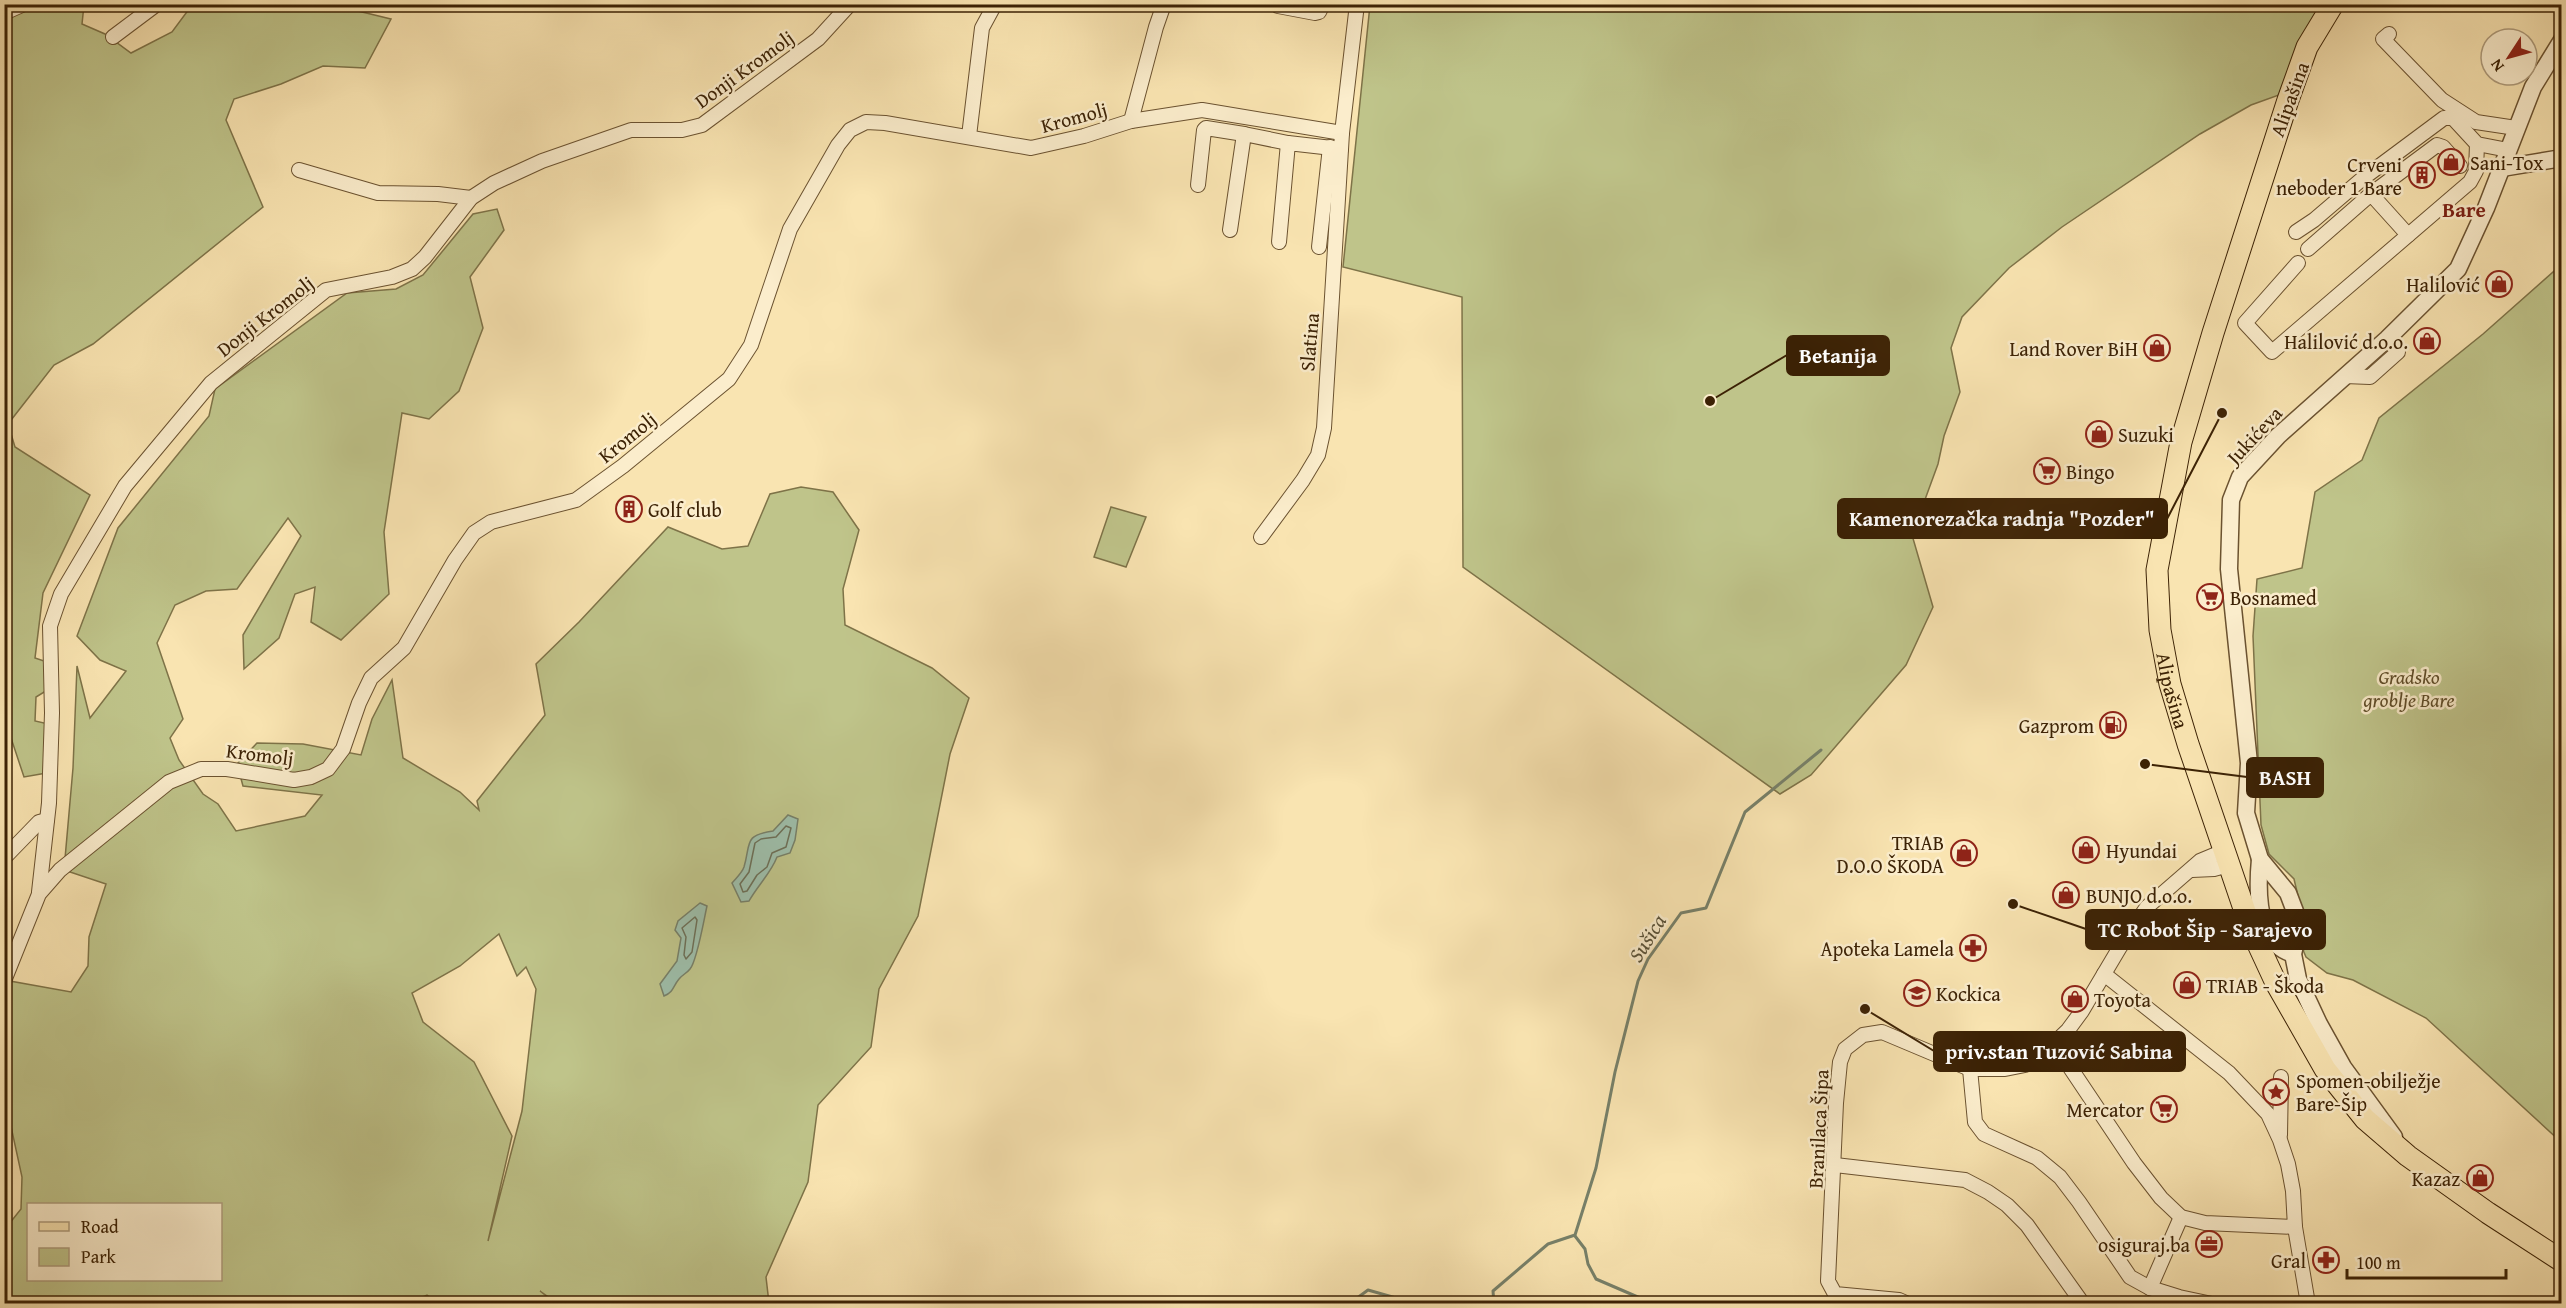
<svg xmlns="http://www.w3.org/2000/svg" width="2566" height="1308" viewBox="0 0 2566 1308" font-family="'Gentium Book Plus',serif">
	<rect width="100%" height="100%" fill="#f9e4b1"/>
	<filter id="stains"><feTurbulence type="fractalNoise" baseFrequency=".00333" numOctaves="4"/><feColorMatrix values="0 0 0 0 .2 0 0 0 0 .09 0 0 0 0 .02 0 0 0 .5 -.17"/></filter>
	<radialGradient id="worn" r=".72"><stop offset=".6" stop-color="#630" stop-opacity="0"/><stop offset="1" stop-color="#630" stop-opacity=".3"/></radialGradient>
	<!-- green -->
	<g fill="#bfc48a" stroke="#7e7348" stroke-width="1.5" fill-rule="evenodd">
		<path d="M 23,5 L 84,5 L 82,24 L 105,34 L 131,53 L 172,32 L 192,5 L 348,5 L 350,9 L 391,19 L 365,68 L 323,66 L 281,84 L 234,99 L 226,120 L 263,207 L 93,344 L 54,365 L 8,424 L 15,447 L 90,495 L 43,593 L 35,658 L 56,665 L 54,686 L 36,697 L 35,721 L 53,725 L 52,772 L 24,777 L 4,717 L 4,21 Z"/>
		<path d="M 1370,5 L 2321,5 L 2291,64 L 2279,95 L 2251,105 L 2200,134 L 2062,227 L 2009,268 L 1962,317 L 1951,348 L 1960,392 L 1944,436 L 1938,464 L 1912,535 L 1933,607 L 1906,665 L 1811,775 L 1780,794 L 1463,567 L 1462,297 L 1343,267 Z"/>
		<path d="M 497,209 L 504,230 L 470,277 L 483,328 L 459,391 L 429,419 L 402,413 L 384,532 L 389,594 L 341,640 L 311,622 L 315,587 L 295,594 L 279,638 L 244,669 L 243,635 L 301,536 L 288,518 L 237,589 L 206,591 L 175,605 L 157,643 L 183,719 L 170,738 L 179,760 L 203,794 L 218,804 L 236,831 L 305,816 L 322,795 L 243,786 L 237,764 L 257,743 L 303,744 L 361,755 L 372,719 L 392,680 L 403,758 L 460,792 L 479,810 L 477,801 L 545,715 L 536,664 L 579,622 L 668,527 L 722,549 L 748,546 L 770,494 L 801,487 L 833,492 L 859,530 L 843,589 L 845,625 L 932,668 L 969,698 L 950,754 L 918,916 L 879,989 L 871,1047 L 818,1105 L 808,1182 L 766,1277 L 769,1303 L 557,1303 L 540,1291 L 555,1303 L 438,1303 L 427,1295 L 407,1304 L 5,1303 L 5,1229 L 21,1209 L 22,1177 L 5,1099 L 4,980 L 71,992 L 88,966 L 89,937 L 106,884 L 64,870 L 73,768 L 77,666 L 90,718 L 126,671 L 100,660 L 77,636 L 118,528 L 209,416 L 215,389 L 347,293 L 396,289 L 423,275 L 473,214 ZM 499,934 L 517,976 L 526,967 L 536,989 L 522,1111 L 488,1241 L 512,1136 L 474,1062 L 423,1022 L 412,993 L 460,966 ZM 28,1204 L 220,1204 L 220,1280 L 28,1280 Z"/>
		<path d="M 2561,265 L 2561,1142 L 2426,1018 L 2353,980 L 2327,973 L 2306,957 L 2303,950 L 2310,947 L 2294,879 L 2269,854 L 2261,825 L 2253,636 L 2257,579 L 2302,568 L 2315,492 L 2362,460 L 2379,418 L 2483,334 Z"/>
		<path d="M 1111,507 L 1146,517 L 1126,567 L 1094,557 Z"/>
	</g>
	<!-- water -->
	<g fill="#9ebfab" stroke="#778069" stroke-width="1.5">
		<path d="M 788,815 L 798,819 L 795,840 L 790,853 L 777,857 C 771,873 758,885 749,901 L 741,902 L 732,883 C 736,878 742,873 744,867 C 751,844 743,835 773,831 Z"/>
		<path d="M 700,903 L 707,906 C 704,919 697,961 690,969 C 687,973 682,975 679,979 C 673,986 674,992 664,996 L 660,984 L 677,961 L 681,938 L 675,930 L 678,921 Z"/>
	</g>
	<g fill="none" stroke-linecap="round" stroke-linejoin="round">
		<!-- shore -->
		<g stroke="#6d7058" stroke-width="1.5">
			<path d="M 786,826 L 791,828 L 786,847 L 772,853 L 767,867 L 757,875 L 747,891 L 743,892 L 740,884 L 749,872 L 755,843 L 761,839 L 776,837 Z"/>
			<path d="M 695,917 L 697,920 L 692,952 L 686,959 L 684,955 L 686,937 L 682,928 Z"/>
		</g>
		<!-- stream -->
		<g stroke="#778069" stroke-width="3">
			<path d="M 1575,1236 L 1585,1249 L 1588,1264 L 1596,1279 L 1654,1304"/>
			<path d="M 1349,1304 L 1368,1290 L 1417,1304"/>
			<path d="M 1430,1304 L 1434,1299 L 1488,1304"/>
			<path d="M 1494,1304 L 1493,1291 L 1548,1244 L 1575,1235 L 1596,1168 L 1615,1072 L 1638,981 L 1648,959 L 1681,913 L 1706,908 L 1745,812 L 1821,750"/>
		</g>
		<defs>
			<g id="minor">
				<path d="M 1278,6 L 1315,13 L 1319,12 L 1323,4"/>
				<path d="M 4,13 L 24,4"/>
				<path d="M 2389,34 L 2383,39 L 2442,100 L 2476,122 L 2516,128"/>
				<path d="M 113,37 L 157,4"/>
				<path d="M 1131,121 L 1156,27 L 1164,4"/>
				<path d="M 969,136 L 982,28 L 995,4"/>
				<path d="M 299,170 L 378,193 L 438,194 L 471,198"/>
				<path d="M 1198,185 L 1204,130 L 1206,128 L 1244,134"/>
				<path d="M 2371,194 L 2437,145 L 2443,147 L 2460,166"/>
				<path d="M 1230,230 L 1244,134 L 1288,143"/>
				<path d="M 2296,232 L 2314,220 L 2362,179 L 2444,118 L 2453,118 L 2477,144 L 2508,150"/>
				<path d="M 1279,242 L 1288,143 L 1341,149"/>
				<path d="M 1319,247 L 1330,147"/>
				<path d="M 2308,249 L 2371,194 L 2408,235"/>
				<path d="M 2298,263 L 2245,323 L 2272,352 L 2470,182 L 2476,171 L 2477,144"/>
				<path d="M 2345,376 L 2370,377 L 2398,352"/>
				<path d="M 1261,537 L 1303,480 L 1318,455 L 1324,428 L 1342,133 L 1357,4"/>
				<path d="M 4,858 L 39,822 L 47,820"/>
				<path d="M 2192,870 L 2214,869 L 2229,865"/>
				<path d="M 39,892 L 49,803 L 52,713 L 50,626 L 61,594 L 125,486 L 211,383 L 326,290 L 392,277 L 412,269 L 425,257 L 471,198 L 494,183 L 542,161 L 631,130 L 682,130 L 702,125 L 818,39 L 850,4"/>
				<path d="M 2104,974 L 2229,1073 L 2268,1114 L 2280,1140 L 2288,1164 L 2293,1191 L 2295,1227 L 2308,1304"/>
				<path d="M 4,981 L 39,894 L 60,870 L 169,782 L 201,769 L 227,769 L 294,780 L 311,777 L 328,769 L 343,749 L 359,703 L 371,678 L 404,648 L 455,560 L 474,533 L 491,522 L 576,500 L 623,466 L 729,379 L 751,345 L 790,229 L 838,145 L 850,130 L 866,122 L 885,123 L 1031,148 L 1084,136 L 1131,121 L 1202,110 L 1342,133"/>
				<path d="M 2055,1045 L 2134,1163 L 2161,1198 L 2181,1217 L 2205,1223 L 2295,1227"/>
				<path d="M 1970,1069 L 1975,1122 L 1984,1134 L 2037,1158 L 2060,1177 L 2079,1202 L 2130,1277 L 2150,1288"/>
				<path d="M 2280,1135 L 2281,1077"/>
				<path d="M 1835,1165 L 1965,1180 L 1988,1192 L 2007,1205 L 2027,1225 L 2083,1304"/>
				<path d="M 2181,1217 L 2150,1288 L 2179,1297 L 2212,1304"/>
				<path d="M 1908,1304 L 1899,1300 L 1835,1294 L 1828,1281 L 1836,1103 L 1840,1062 L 1845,1049 L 1863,1035 L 1882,1032 L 1970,1069 L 2005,1069 L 2025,1065 L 2041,1056 L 2068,1030 L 2082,1011 L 2120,947 L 2147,907 L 2200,861 L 2224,851"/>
			</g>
			<g id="tertiary">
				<path d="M 2502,168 L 2562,158"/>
				<path d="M 2260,859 C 2257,890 2256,943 2293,954"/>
				<path d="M 2394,1137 L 2343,1067 L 2319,1024 L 2298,979 L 2293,954 L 2298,932 L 2296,914 L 2288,893 L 2260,859 L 2246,813 L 2249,763 L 2229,569 L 2231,500 L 2240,477 L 2278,436 L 2387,339 L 2458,269 L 2486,208 L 2533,87 L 2562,40"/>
			</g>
			<g id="primary">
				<path id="s1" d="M 2333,4 L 2307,47 L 2288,100 L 2213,333 L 2181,442 L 2157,570 L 2160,630 L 2170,684 L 2188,744 L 2251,929 L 2276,983 L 2325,1069 L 2365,1119 L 2408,1156 L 2488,1213 L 2562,1261"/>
			</g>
		</defs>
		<!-- minor casing -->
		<use href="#minor" stroke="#6b5230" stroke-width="16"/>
		<!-- tertiary casing -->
		<use href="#tertiary" stroke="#6b5230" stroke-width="19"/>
		<!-- primary casing -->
		<use href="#primary" stroke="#3c2205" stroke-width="23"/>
		<!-- minor -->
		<use href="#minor" stroke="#fbedcc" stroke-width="14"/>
		<!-- tertiary -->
		<use href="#tertiary" stroke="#fbedcc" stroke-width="16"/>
		<!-- primary -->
		<use href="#primary" stroke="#f9e4b1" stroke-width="21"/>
	</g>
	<!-- icons -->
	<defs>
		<symbol id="shop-ring" viewBox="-11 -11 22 22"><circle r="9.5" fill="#fbedcc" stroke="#8f2418" stroke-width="1.5"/><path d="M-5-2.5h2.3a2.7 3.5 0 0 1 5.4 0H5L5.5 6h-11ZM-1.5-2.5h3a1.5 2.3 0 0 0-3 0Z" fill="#8f2418"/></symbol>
		<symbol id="building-ring" viewBox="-11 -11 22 22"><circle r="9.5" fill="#fbedcc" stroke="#8f2418" stroke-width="1.5"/><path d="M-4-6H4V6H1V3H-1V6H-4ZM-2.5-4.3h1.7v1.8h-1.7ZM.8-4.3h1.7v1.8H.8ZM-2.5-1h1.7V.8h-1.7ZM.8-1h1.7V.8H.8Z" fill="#8f2418"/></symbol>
		<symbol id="supermarket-ring" viewBox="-11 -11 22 22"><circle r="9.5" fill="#fbedcc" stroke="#8f2418" stroke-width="1.5"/><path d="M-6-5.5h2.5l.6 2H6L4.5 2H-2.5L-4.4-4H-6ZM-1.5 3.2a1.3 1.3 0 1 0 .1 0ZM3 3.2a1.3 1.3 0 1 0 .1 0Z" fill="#8f2418"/></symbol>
		<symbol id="fuel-ring" viewBox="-11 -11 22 22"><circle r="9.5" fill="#fbedcc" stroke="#8f2418" stroke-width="1.5"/><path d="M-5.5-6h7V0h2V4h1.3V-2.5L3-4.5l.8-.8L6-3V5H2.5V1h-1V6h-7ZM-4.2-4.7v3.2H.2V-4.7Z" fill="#8f2418"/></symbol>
		<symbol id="pharmacy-ring" viewBox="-11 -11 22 22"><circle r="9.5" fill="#fbedcc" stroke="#8f2418" stroke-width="1.5"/><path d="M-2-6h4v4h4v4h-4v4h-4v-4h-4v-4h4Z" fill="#8f2418"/></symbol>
		<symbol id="school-ring" viewBox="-11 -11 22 22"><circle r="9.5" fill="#fbedcc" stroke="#8f2418" stroke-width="1.5"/><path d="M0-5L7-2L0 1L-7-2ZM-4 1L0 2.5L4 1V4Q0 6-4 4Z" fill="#8f2418"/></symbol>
		<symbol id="sight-ring" viewBox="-11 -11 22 22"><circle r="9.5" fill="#fbedcc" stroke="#8f2418" stroke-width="1.5"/><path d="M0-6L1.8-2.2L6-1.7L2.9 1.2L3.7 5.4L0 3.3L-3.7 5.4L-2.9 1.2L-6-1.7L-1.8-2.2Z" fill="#8f2418"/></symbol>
		<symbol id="office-ring" viewBox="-11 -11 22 22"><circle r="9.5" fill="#fbedcc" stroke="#8f2418" stroke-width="1.5"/><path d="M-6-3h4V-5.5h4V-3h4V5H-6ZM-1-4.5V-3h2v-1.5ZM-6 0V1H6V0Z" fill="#8f2418"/></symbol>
	</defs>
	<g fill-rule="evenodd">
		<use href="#shop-ring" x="2436" y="147" width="30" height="30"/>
		<use href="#building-ring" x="2407" y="160" width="30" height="30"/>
		<use href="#shop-ring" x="2484" y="269" width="30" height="30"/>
		<use href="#shop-ring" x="2412" y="326" width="30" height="30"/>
		<use href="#shop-ring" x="2142" y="333" width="30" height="30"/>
		<use href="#shop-ring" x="2084" y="419" width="30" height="30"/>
		<use href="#supermarket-ring" x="2032" y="456" width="30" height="30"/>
		<use href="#building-ring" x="614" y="494" width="30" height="30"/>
		<use href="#supermarket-ring" x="2195" y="582" width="30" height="30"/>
		<use href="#fuel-ring" x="2098" y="710" width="30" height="30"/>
		<use href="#shop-ring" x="2071" y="835" width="30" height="30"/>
		<use href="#shop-ring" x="1949" y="838" width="30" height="30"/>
		<use href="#shop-ring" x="2051" y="880" width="30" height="30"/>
		<use href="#pharmacy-ring" x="1958" y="933" width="30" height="30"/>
		<use href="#shop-ring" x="2172" y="970" width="30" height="30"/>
		<use href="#school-ring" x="1902" y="978" width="30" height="30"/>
		<use href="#shop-ring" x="2060" y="984" width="30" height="30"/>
		<use href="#sight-ring" x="2261" y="1077" width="30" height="30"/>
		<use href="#supermarket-ring" x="2149" y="1094" width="30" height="30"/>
		<use href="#shop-ring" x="2465" y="1163" width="30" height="30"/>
		<use href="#office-ring" x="2194" y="1229" width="30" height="30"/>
		<use href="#pharmacy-ring" x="2311" y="1245" width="30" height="30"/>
	</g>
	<g text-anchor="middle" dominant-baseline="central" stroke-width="5" stroke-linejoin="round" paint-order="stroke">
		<!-- street labels -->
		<g font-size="20" fill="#3c2205" stroke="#fbedcc">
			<text transform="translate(744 69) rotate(-36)">Donji Kromolj</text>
			<text transform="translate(2289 99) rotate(-70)">Alipašina</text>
			<text transform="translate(1074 117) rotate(-15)">Kromolj</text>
			<text transform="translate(265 316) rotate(-38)">Donji Kromolj</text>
			<text transform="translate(1309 342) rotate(-85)">Slatina</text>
			<text transform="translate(2254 435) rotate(-47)">Jukićeva</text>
			<text transform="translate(627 437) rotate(-39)">Kromolj</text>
			<text stroke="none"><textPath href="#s1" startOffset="717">Alipašina</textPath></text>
			<text transform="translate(260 754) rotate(7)">Kromolj</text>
			<text transform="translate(1818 1129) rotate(-87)">Branilaca Šipa</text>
		</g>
		<!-- poi labels -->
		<g font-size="20" fill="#3c2205" stroke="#fbedcc" text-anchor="start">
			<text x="2470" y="162">Sani-Tox</text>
			<text x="2402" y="164" text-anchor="end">Crveni<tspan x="2402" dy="23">neboder 1 Bare</tspan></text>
			<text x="2480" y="284" text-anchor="end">Halilović</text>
			<text x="2408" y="341" text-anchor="end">Halilović d.o.o.</text>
			<text x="2138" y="348" text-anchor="end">Land Rover BiH</text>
			<text x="2118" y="434">Suzuki</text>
			<text x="2066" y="471">Bingo</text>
			<text x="648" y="509">Golf club</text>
			<text x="2230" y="597">Bosnamed</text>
			<text x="2094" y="725" text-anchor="end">Gazprom</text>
			<text x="1944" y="842" text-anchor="end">TRIAB<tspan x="1944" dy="23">D.O.O ŠKODA</tspan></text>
			<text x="2106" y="850">Hyundai</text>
			<text x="2086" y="895">BUNJO d.o.o.</text>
			<text x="1954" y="948" text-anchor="end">Apoteka Lamela</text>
			<text x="2206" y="985">TRIAB - Škoda</text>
			<text x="1936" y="993">Kockica</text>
			<text x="2094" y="999">Toyota</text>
			<text x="2296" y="1080">Spomen-obilježje<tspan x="2296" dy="23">Bare-Šip</tspan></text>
			<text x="2144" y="1109" text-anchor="end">Mercator</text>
			<text x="2460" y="1178" text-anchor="end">Kazaz</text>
			<text x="2190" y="1244" text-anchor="end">osiguraj.ba</text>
			<text x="2306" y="1260" text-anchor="end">Gral</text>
		</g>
		<!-- park labels -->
		<g font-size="20" font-style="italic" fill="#5d4a26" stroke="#fbedcc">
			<text x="2409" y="676">Gradsko<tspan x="2409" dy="23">groblje Bare</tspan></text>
		</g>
		<!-- neighbourhood labels -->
		<g font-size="21" font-weight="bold" fill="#7a1f14" stroke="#fbedcc">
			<text x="2464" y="209">Bare</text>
		</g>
		<!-- water labels -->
		<g font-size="21" font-style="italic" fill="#595137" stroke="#fbedcc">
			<text transform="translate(1647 938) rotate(-58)">Sušica</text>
		</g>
	</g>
	<!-- callouts -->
	<path fill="none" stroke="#3c2205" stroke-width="2" d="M1710 401L1787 355M2222 413L2167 519M2145 764L2247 777M2013 904L2086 929M1865 1009L1934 1051"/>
	<g fill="#3c2205" stroke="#fbedcc" stroke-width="2">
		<circle cx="1710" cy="401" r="6"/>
		<circle cx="2222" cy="413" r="6"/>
		<circle cx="2145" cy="764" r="6"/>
		<circle cx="2013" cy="904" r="6"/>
		<circle cx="1865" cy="1009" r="6"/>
	</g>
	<g fill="#3c2205" stroke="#3c2205" stroke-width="2">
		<rect x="1787" y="336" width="102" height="39" rx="6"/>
		<rect x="1838" y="499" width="329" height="39" rx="6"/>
		<rect x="2247" y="758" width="76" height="39" rx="6"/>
		<rect x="2086" y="910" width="239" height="39" rx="6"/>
		<rect x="1934" y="1032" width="251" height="39" rx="6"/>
	</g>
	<g font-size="21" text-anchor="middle" font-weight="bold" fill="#fff">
		<text x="1838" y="363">Betanija</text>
		<text x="2002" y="526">Kamenorezačka radnja "Pozder"</text>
		<text x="2285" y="785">BASH</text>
		<text x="2205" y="937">TC Robot Šip - Sarajevo</text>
		<text x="2059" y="1059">priv.stan Tuzović Sabina</text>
	</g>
	<!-- margin -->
	<rect width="2566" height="1308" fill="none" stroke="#f9e4b1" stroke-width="24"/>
	<rect x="6" y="6" width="2554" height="1296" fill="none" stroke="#3c2205" stroke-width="3"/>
	<rect x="12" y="12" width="2542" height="1284" fill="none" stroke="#3c2205" stroke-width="1.5"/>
	<!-- legend -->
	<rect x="27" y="1203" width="195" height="78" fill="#fbedcc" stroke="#af9c7c" stroke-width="1.5"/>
	<rect x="39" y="1222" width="30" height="9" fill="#f9e4b1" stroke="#af9c7c" stroke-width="1.5"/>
	<text x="81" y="1233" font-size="18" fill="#3c2205">Road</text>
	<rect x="39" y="1248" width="30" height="18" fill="#bfc48a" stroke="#af9c7c" stroke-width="1.5"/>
	<text x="81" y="1263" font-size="18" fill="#3c2205">Park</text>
	<!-- north arrow -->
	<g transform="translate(2509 57) rotate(234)"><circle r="28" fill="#fbedcc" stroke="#af9c7c" stroke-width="1.5"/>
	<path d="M0-4.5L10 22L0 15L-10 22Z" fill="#8f2418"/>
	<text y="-9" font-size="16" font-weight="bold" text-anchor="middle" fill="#3c2205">N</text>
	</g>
	<!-- scale -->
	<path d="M2347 1269v9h159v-9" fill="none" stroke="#3c2205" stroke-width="3"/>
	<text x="2356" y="1269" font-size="18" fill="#3c2205" stroke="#fbedcc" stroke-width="4.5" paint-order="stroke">100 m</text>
	<rect width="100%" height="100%" filter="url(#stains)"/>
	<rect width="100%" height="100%" fill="url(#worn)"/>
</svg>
